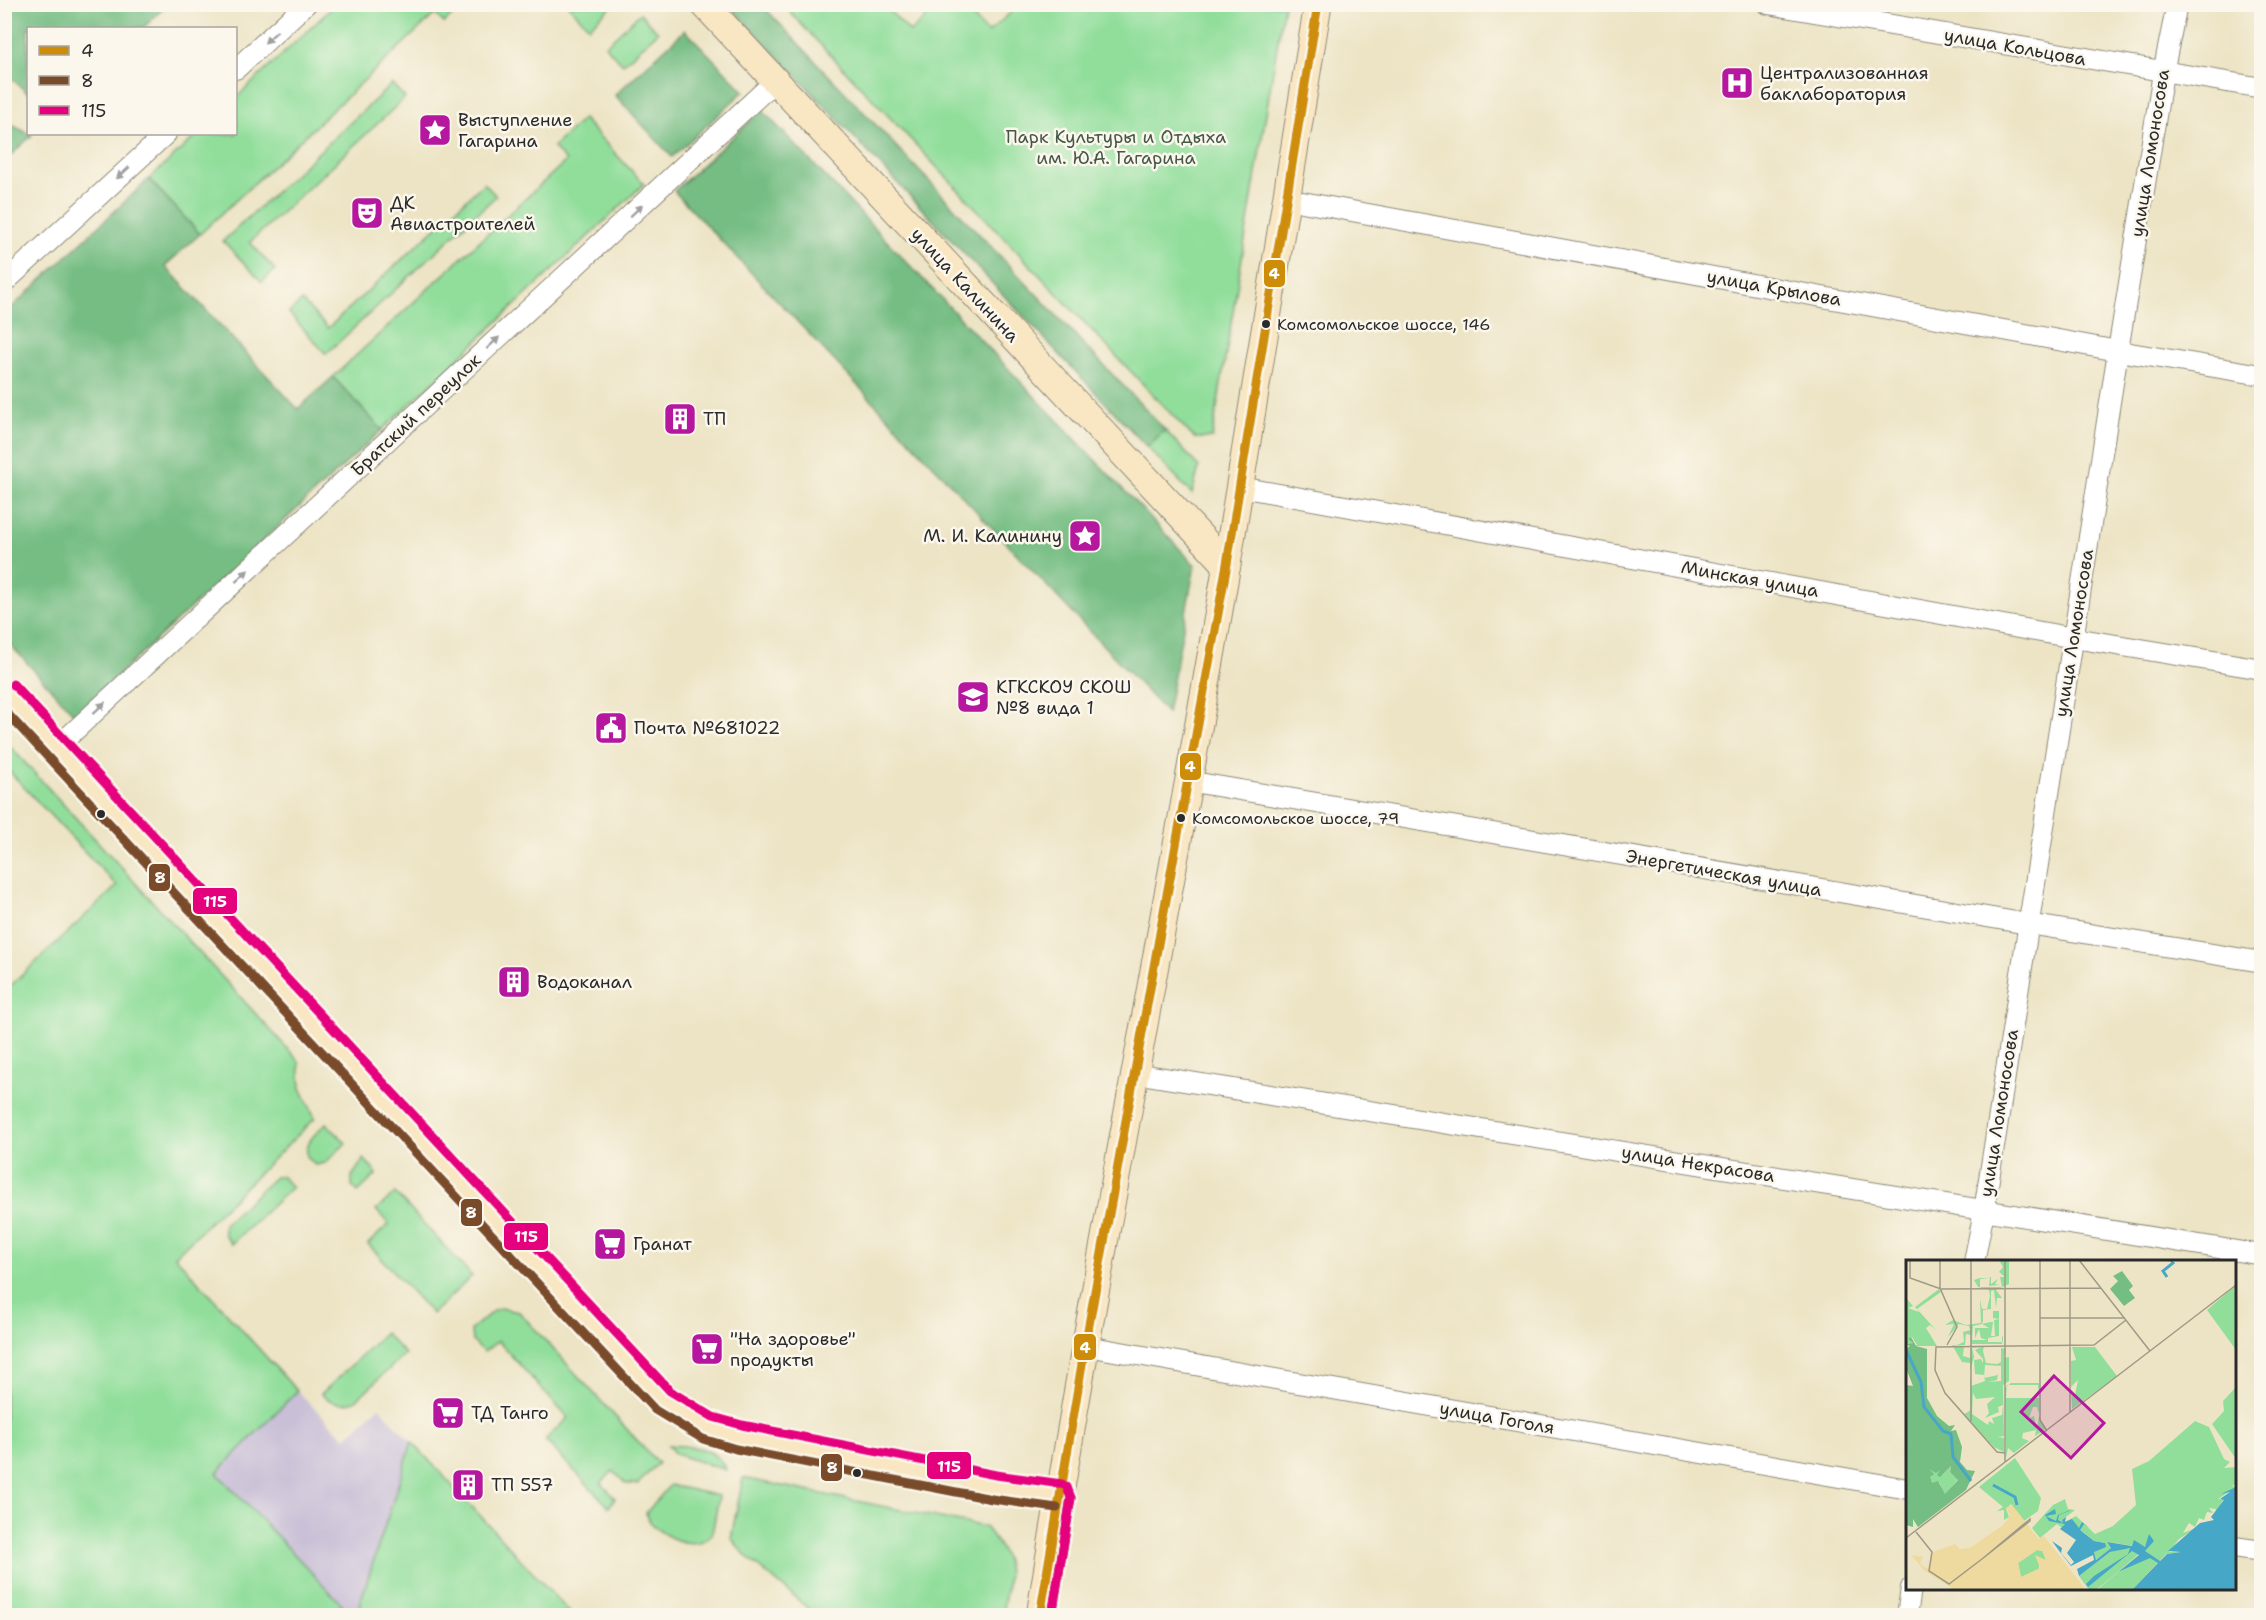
<svg xmlns="http://www.w3.org/2000/svg" width="2266" height="1620" viewBox="0 0 2266 1620" font-family="'Shantell Sans',sans-serif">
	<rect width="100%" height="100%" fill="#fbf7ec"/>
	<filter id="ink" filterUnits="userSpaceOnUse"><feTurbulence type="fractalNoise" baseFrequency=".0167" numOctaves="2"/><feDisplacementMap in="SourceGraphic" scale="12" xChannelSelector="R" yChannelSelector="G"/><feConvolveMatrix kernelMatrix="1 2 1 2 8 2 1 2 1" color-interpolation-filters="sRGB"/></filter>
	<filter id="wash" filterUnits="userSpaceOnUse"><feTurbulence type="fractalNoise" baseFrequency=".008" numOctaves="4" result="noise"/><feDisplacementMap in="SourceGraphic" scale="24" xChannelSelector="R" yChannelSelector="G"/><feGaussianBlur stdDeviation="1.35" result="paint"/><feColorMatrix in="noise" values="0 0 0 0 0 0 0 0 0 0 0 0 0 0 0 0 0 1.4 0 .05"/><feComposite in="paint" operator="in"/></filter>
	<g filter="url(#wash)">
		<rect width="100%" height="100%" fill="#ede4c5"/>
		<!-- industrial -->
		<path fill="#c9bfd7" d="M 297,1391 L 345,1438 L 379,1407 L 412,1442 L 356,1615 L 352,1615 L 216,1473 Z"/>
		<!-- green -->
		<g fill="#91de9b" stroke="#5e8463" stroke-width="1.5">
			<path d="M 335,5 L 463,5 L 444,23 L 435,14 L 200,234 L 149,179 L 198,134 L 236,134 L 236,98 Z"/>
			<path d="M 568,5 L 613,5 L 589,27 Z"/>
			<path d="M 783,5 L 884,5 L 910,32 L 939,5 L 986,5 L 973,17 L 988,33 L 1019,5 L 1284,5 L 1212,438 L 1194,438 Z"/>
			<path d="M 640,13 L 658,32 L 623,64 L 605,46 Z"/>
			<path d="M 392,84 L 405,98 L 250,242 L 275,270 L 262,282 L 223,241 Z"/>
			<path d="M 583,119 L 644,184 L 382,430 L 333,377 L 566,161 L 553,147 Z"/>
			<path d="M 484,183 L 496,196 L 326,354 L 289,313 L 302,301 L 328,328 Z"/>
			<path d="M 1165,430 L 1199,467 L 1192,494 L 1147,447 Z"/>
			<path d="M 5,741 L 299,1061 L 301,1088 L 315,1118 L 175,1256 L 297,1391 L 217,1473 L 352,1615 L 5,1615 L 5,991 L 117,886 L 5,767 Z"/>
			<path d="M 326,1123 L 346,1143 L 325,1163 L 316,1165 L 307,1157 C 304,1141 316,1134 326,1123 Z"/>
			<path d="M 364,1159 L 377,1174 L 358,1192 L 352,1186 L 352,1176 Z"/>
			<path d="M 281,1176 L 292,1187 L 231,1244 L 224,1234 L 224,1224 L 275,1177 Z"/>
			<path d="M 395,1193 L 472,1276 L 432,1314 L 368,1244 L 389,1224 L 376,1210 Z"/>
			<path d="M 500,1308 L 519,1312 L 658,1463 L 638,1484 L 626,1484 L 613,1471 L 601,1483 L 615,1498 L 609,1507 L 545,1440 L 568,1418 L 498,1341 L 484,1352 L 472,1341 L 471,1330 L 493,1311 Z"/>
			<path d="M 385,1333 L 405,1354 L 355,1401 C 341,1405 331,1404 321,1394 Z"/>
			<path d="M 412,1442 L 572,1615 L 356,1615 Z"/>
			<path d="M 668,1445 C 690,1446 716,1446 726,1470 L 675,1454 Z"/>
			<path d="M 743,1478 L 985,1527 C 1015,1563 1009,1572 1002,1615 L 816,1615 L 746,1556 L 731,1538 Z"/>
			<path d="M 670,1485 L 719,1496 L 712,1534 C 708,1538 704,1541 699,1542 C 681,1546 651,1531 646,1513 Z"/>
		</g>
		<!-- forest -->
		<g fill="#74bd83" stroke="#507457" stroke-width="1.5">
			<path d="M 5,4 L 167,4 L 167,5 L 143,28 L 28,28 L 28,93 L 5,73 Z"/>
			<path d="M 729,5 L 762,5 L 1165,430 L 1147,447 Z"/>
			<path d="M 685,30 L 744,91 L 672,157 L 615,95 Z"/>
			<path d="M 762,110 L 1195,565 L 1167,713 L 674,191 Z"/>
			<path d="M 5,122 L 32,135 L 5,161 Z"/>
			<path d="M 149,179 L 200,234 L 165,266 L 298,409 L 333,377 L 382,430 L 75,715 L 5,639 L 5,314 Z"/>
		</g>
	</g>
	<g filter="url(#ink)">
		<g fill="none" stroke-linecap="round" stroke-linejoin="round">
			<defs>
				<g id="street">
					<path d="M 1768,4 L 2262,88"/>
					<path d="M 236,69 L 306,4"/>
					<path d="M 1286,199 L 2118,351 L 2262,375"/>
					<path d="M 4,283 L 166,134"/>
					<path d="M 1240,487 L 2074,638 L 2262,669"/>
					<path d="M 56,748 L 775,81"/>
					<path d="M 1187,781 L 2028,924 L 2262,962"/>
					<path d="M 1134,1073 L 2262,1255"/>
					<path d="M 1974,1262 L 1984,1211 L 2118,351 L 2163,73 L 2177,4"/>
					<path d="M 1086,1346 L 1908,1489"/>
					<path d="M 2234,1547 L 2262,1551"/>
					<path d="M 1907,1616 L 1911,1588"/>
				</g>
				<g id="secondary">
					<path d="M 704,4 L 1227,565"/>
					<path d="M 4,692 L 662,1400 L 708,1428 L 739,1437 L 994,1487 L 1059,1496"/>
					<path d="M 1040,1616 C 1096,1264 1167,915 1227,564 C 1259,378 1287,191 1318,4"/>
				</g>
			</defs>
			<!-- street casing -->
			<use href="#street" stroke="#8c8878" stroke-width="22"/>
			<!-- secondary casing -->
			<use href="#secondary" stroke="#8c8878" stroke-width="29"/>
			<!-- street -->
			<use href="#street" stroke="#fff" stroke-width="20"/>
			<!-- secondary -->
			<use href="#secondary" stroke="#f9e7c3" stroke-width="27"/>
			<defs>
				<path id="bus-1" d="M 1040,1616 L 1084,1352 L 1227,564 L 1318,4"/>
				<g id="bus-2">
					<path d="M 4,710 L 655,1410 L 703,1439 L 736,1449 L 992,1499 L 1057,1508"/>
					<path d="M 1052,1616 L 1071,1498"/>
				</g>
				<path id="bus-3" d="M 13,684 L 670,1391 L 713,1417 L 742,1425 L 996,1475 L 1062,1484 L 1067,1487 L 1071,1498 L 1052,1616"/>
			</defs>
			<!-- bus-1 casing -->
			<use href="#bus-1" stroke="#fbf7ec" stroke-width="14"/>
			<!-- bus-2 casing -->
			<use href="#bus-2" stroke="#fbf7ec" stroke-width="14"/>
			<!-- bus-3 casing -->
			<use href="#bus-3" stroke="#fbf7ec" stroke-width="14"/>
			<!-- bus-1 -->
			<use href="#bus-1" stroke="#ce8d09" stroke-width="9"/>
			<!-- bus-2 -->
			<use href="#bus-2" stroke="#7a4b2a" stroke-width="9"/>
			<!-- bus-3 -->
			<use href="#bus-3" stroke="#e5007d" stroke-width="9"/>
		</g>
		<!-- one-way arrows -->
		<defs><path id="oneway-solid" d="M-6-.8H1V-3.2L6.5 0L1 3.2V.8H-6Z" transform="scale(1.5)"/></defs>
		<g fill="#a0a0a0">
			<use href="#oneway-solid" transform="translate(271 37) rotate(137)"/>
			<use href="#oneway-solid" transform="translate(123 173) rotate(138)"/>
			<use href="#oneway-solid" transform="translate(636 211) rotate(-43)"/>
			<use href="#oneway-solid" transform="translate(493 343) rotate(-43)"/>
			<use href="#oneway-solid" transform="translate(242 576) rotate(-43)"/>
			<use href="#oneway-solid" transform="translate(99 708) rotate(-43)"/>
		</g>
	</g>
	<!-- icons -->
	<defs>
		<symbol id="hospital-square" viewBox="-11 -11 22 22"><rect x="-9" y="-9" width="18" height="18" rx="4" fill="#b5179e" stroke="#fbf7ec"/><path d="M-5-5h3v3.5h4V-5h3V5h-3V1.5h-4V5h-3Z" fill="#fff"/></symbol>
		<symbol id="sight-square" viewBox="-11 -11 22 22"><rect x="-9" y="-9" width="18" height="18" rx="4" fill="#b5179e" stroke="#fbf7ec"/><path d="M0-6L1.8-2.2L6-1.7L2.9 1.2L3.7 5.4L0 3.3L-3.7 5.4L-2.9 1.2L-6-1.7L-1.8-2.2Z" fill="#fff"/></symbol>
		<symbol id="theatre-square" viewBox="-11 -11 22 22"><rect x="-9" y="-9" width="18" height="18" rx="4" fill="#b5179e" stroke="#fbf7ec"/><path d="M-5-5.5Q0-4 5-5.5V0Q5 5 0 6Q-5 5-5 0ZM-3.3-2.5H-1v1.5H-3.3ZM1-2.5H3.3v1.5H1ZM-2.8 1Q0 5.5 2.8 1Z" fill="#fff"/></symbol>
		<symbol id="building-square" viewBox="-11 -11 22 22"><rect x="-9" y="-9" width="18" height="18" rx="4" fill="#b5179e" stroke="#fbf7ec"/><path d="M-4-6H4V6H1V3H-1V6H-4ZM-2.5-4.3h1.7v1.8h-1.7ZM.8-4.3h1.7v1.8H.8ZM-2.5-1h1.7V.8h-1.7ZM.8-1h1.7V.8H.8Z" fill="#fff"/></symbol>
		<symbol id="school-square" viewBox="-11 -11 22 22"><rect x="-9" y="-9" width="18" height="18" rx="4" fill="#b5179e" stroke="#fbf7ec"/><path d="M0-5L7-2L0 1L-7-2ZM-4 1L0 2.5L4 1V4Q0 6-4 4Z" fill="#fff"/></symbol>
		<symbol id="civic-square" viewBox="-11 -11 22 22"><rect x="-9" y="-9" width="18" height="18" rx="4" fill="#b5179e" stroke="#fbf7ec"/><path d="M-.6-6.5H3V-4.5H.6V-3L4-1V1h2V6H-6V1h2V-1L-.6-3ZM-1.2 2.5V6h2.4V2.5Z" fill="#fff"/></symbol>
		<symbol id="supermarket-square" viewBox="-11 -11 22 22"><rect x="-9" y="-9" width="18" height="18" rx="4" fill="#b5179e" stroke="#fbf7ec"/><path d="M-6-5.5h2.5l.6 2H6L4.5 2H-2.5L-4.4-4H-6ZM-1.5 3.2a1.3 1.3 0 1 0 .1 0ZM3 3.2a1.3 1.3 0 1 0 .1 0Z" fill="#fff"/></symbol>
	</defs>
	<g fill-rule="evenodd">
		<use href="#hospital-square" x="1718" y="64" width="38" height="38"/>
		<use href="#sight-square" x="416" y="111" width="38" height="38"/>
		<use href="#theatre-square" x="348" y="194" width="38" height="38"/>
		<use href="#building-square" x="661" y="400" width="38" height="38"/>
		<use href="#sight-square" x="1066" y="517" width="38" height="38"/>
		<use href="#school-square" x="954" y="678" width="38" height="38"/>
		<use href="#civic-square" x="592" y="709" width="38" height="38"/>
		<use href="#building-square" x="495" y="963" width="38" height="38"/>
		<use href="#supermarket-square" x="591" y="1225" width="38" height="38"/>
		<use href="#supermarket-square" x="688" y="1330" width="38" height="38"/>
		<use href="#supermarket-square" x="429" y="1394" width="38" height="38"/>
		<use href="#building-square" x="449" y="1466" width="38" height="38"/>
	</g>
	<!-- markers -->
	<g fill="#2b2b2b" stroke="#fbf7ec" stroke-width="2">
		<circle cx="1266" cy="324" r="5"/>
		<circle cx="101" cy="814" r="5"/>
		<circle cx="1181" cy="818" r="5"/>
		<circle cx="857" cy="1473" r="5"/>
	</g>
	<g text-anchor="middle" dominant-baseline="central" stroke-width="5" stroke-linejoin="round" paint-order="stroke">
		<!-- bus labels -->
		<g font-size="16" fill="#2b2b2b" stroke="#fbf7ec" text-anchor="start">
			<text x="1277" y="324">Комсомольское шоссе, 146</text>
			<text x="1192" y="818">Комсомольское шоссе, 79</text>
		</g>
		<!-- street labels -->
		<g font-size="18" fill="#2b2b2b" stroke="#fbf7ec">
			<text transform="translate(2015 47) rotate(10)">улица Кольцова</text>
			<text transform="translate(2150 153) rotate(-81)">улица Ломоносова</text>
			<text transform="translate(965 285) rotate(47)">улица Калинина</text>
			<text transform="translate(1774 288) rotate(10)">улица Крылова</text>
			<text transform="translate(416 415) rotate(-43)">Братский переулок</text>
			<text transform="translate(1750 579) rotate(10)">Минская улица</text>
			<text transform="translate(2074 633) rotate(-81)">улица Ломоносова</text>
			<text transform="translate(1724 873) rotate(10)">Энергетическая улица</text>
			<text transform="translate(1999 1113) rotate(-81)">улица Ломоносова</text>
			<text transform="translate(1698 1164) rotate(9)">улица Некрасова</text>
			<text transform="translate(1497 1418) rotate(10)">улица Гоголя</text>
		</g>
		<!-- poi labels -->
		<g font-size="18" fill="#2b2b2b" stroke="#fbf7ec" text-anchor="start">
			<text x="1760" y="73">Централизованная<tspan x="1760" dy="21">баклаборатория</tspan></text>
			<text x="458" y="120">Выступление<tspan x="458" dy="21">Гагарина</tspan></text>
			<text x="390" y="203">ДК<tspan x="390" dy="21">Авиастроителей</tspan></text>
			<text x="703" y="419">ТП</text>
			<text x="1062" y="536" text-anchor="end">М. И. Калинину</text>
			<text x="996" y="687">КГКСКОУ СКОШ<tspan x="996" dy="21">№8 вида 1</tspan></text>
			<text x="634" y="728">Почта №681022</text>
			<text x="537" y="982">Водоканал</text>
			<text x="633" y="1244">Гранат</text>
			<text x="730" y="1339">"На здоровье"<tspan x="730" dy="21">продукты</tspan></text>
			<text x="471" y="1413">ТД Танго</text>
			<text x="491" y="1485">ТП 557</text>
		</g>
		<!-- park labels -->
		<g font-size="18" fill="#445847" stroke="#fbf7ec">
			<text x="1116" y="137">Парк Культуры и Отдыха<tspan x="1116" dy="21">им. Ю.А. Гагарина</tspan></text>
		</g>
	</g>
	<!-- overview -->
	<g transform="translate(1906 1260)">
		<rect width="330" height="330" fill="#ede4c5"/>
		<path d="M 93,0 L 103,0 L 103,24 L 90,30 L 96,38 L 91,38 L 90,48 L 88,30 L 85,31 L 85,49 L 77,50 L 77,61 L 76,64 L 67,66 L 66,80 L 81,80 L 75,78 L 73,69 L 69,78 L 69,68 L 83,68 L 76,64 L 84,62 L 87,62 L 85,76 L 89,76 L 88,60 L 93,59 L 87,58 L 87,51 L 93,51 L 93,76 L 82,78 L 82,82 L 96,82 L 96,77 L 97,76 L 97,80 L 96,84 L 65,84 L 65,75 L 60,74 L 59,85 L 51,85 L 58,82 L 57,72 L 64,70 L 63,66 L 53,64 L 42,77 L 48,64 L 39,65 L 47,60 L 60,65 L 75,63 L 74,39 L 76,49 L 81,49 L 84,36 L 83,30 L 72,27 L 68,20 L 74,18 L 83,18 L 74,19 L 74,27 L 96,27 L 94,17 L 85,17 L 85,24 L 92,19 L 89,24 L 93,25 L 83,26 L 84,17 L 99,17 L 93,12 L 97,7 ZM 330,25 L 330,90 L 301,50 ZM 33,29 L 35,32 L 11,49 L 30,70 L 24,65 L 20,68 L 31,86 L 5,86 L 1,90 L 7,102 L 0,100 L 4,97 L 0,91 L 0,87 L 11,85 L 6,77 L 2,79 L 7,83 L 0,84 L 0,38 L 7,46 L 2,48 L 13,52 L 9,47 ZM 46,85 L 58,86 L 57,96 L 64,98 L 65,86 L 90,86 L 78,86 L 77,91 L 80,103 L 91,104 L 95,102 L 95,88 L 100,89 L 98,98 L 103,97 L 103,121 L 97,125 L 98,176 L 92,177 L 98,178 L 98,192 L 88,187 L 50,146 L 58,154 L 62,152 L 64,150 L 64,121 L 65,116 L 65,126 L 79,121 L 78,115 L 69,114 L 68,100 L 75,99 L 77,103 L 77,99 L 69,90 L 75,87 L 66,88 L 68,97 L 64,111 L 64,103 L 56,102 ZM 79,105 L 95,106 L 95,121 L 82,122 L 91,120 L 92,115 L 78,118 ZM 67,133 L 70,139 L 89,137 L 81,144 L 83,153 L 79,158 L 93,152 L 92,147 L 97,145 L 96,155 L 86,158 L 88,164 L 83,161 L 82,165 L 66,154 ZM 166,87 L 189,87 L 211,116 L 166,149 L 165,129 L 169,135 L 172,120 L 165,127 L 165,101 L 170,100 ZM 105,123 L 133,123 L 133,154 L 131,147 L 127,147 L 123,158 L 128,156 L 131,170 L 133,155 L 139,170 L 129,176 L 130,170 L 117,173 L 116,178 L 123,181 L 108,193 L 102,188 L 100,198 L 99,128 ZM 101,125 L 132,125 L 133,138 L 100,138 ZM 330,127 L 330,199 L 306,164 L 318,151 L 317,141 ZM 0,156 L 25,208 L 35,209 L 36,215 L 45,206 L 44,212 L 52,219 L 39,235 L 33,222 L 25,232 ZM 289,161 L 303,167 L 318,199 L 324,202 L 318,208 L 330,207 L 330,224 L 326,226 L 330,227 L 312,239 L 318,240 L 314,244 L 323,239 L 309,254 L 310,249 L 303,248 L 307,253 L 301,252 L 298,260 L 293,258 L 289,267 L 283,263 L 277,273 L 290,268 L 273,279 L 263,292 L 275,292 L 260,294 L 226,330 L 191,330 L 212,312 L 240,299 L 238,295 L 224,289 L 233,294 L 190,330 L 183,330 L 173,316 L 204,292 L 220,287 L 248,299 L 229,286 L 201,282 L 205,288 L 190,300 L 188,292 L 199,283 L 188,281 L 177,272 L 172,270 L 171,280 L 151,264 L 134,278 L 126,268 L 147,245 L 159,239 L 162,249 L 169,250 L 156,260 L 157,263 L 170,256 L 189,274 L 207,266 L 230,245 L 226,209 L 243,201 ZM 109,198 L 135,238 L 132,251 L 118,261 L 105,244 L 100,249 L 103,257 L 98,260 L 98,250 L 91,251 L 97,247 L 73,227 ZM 131,290 L 137,291 L 140,301 L 135,300 L 132,311 L 115,317 L 112,303 Z" fill="#91de9b" fill-rule="evenodd"/>
		<path d="M 216,11 L 227,26 L 223,30 L 229,38 L 218,46 L 204,29 L 212,21 L 207,16 ZM 5,77 L 10,86 L 21,89 L 21,138 L 31,156 L 43,166 L 49,165 L 45,171 L 50,170 L 56,187 L 54,202 L 61,210 L 69,211 L 60,230 L 12,267 L 7,259 L 7,267 L 0,265 L 0,125 L 7,126 L 0,108 L 0,91 L 3,95 L 1,89 L 4,86 L 0,84 L 7,83 L 2,79 ZM 45,206 L 44,212 L 52,220 L 39,234 L 32,221 L 26,223 L 24,217 L 28,214 L 23,209 L 30,213 L 34,210 L 31,215 L 34,217 Z" fill="#74bd83" fill-rule="evenodd"/>
		<path d="M 106,245 L 133,279 L 138,276 L 180,330 L 49,330 L 19,311 L 5,295 L 17,297 L 14,303 L 21,309 L 27,292 L 49,284 L 54,289 L 64,288 L 97,265 L 104,256 L 100,248 ZM 131,290 L 136,291 L 140,300 L 129,295 L 134,308 L 115,317 L 112,303 Z" fill="#eeda9e" fill-rule="evenodd"/>
		<path d="M 330,227 L 330,330 L 226,330 L 252,303 L 244,298 L 212,312 L 190,330 L 233,295 L 226,291 L 182,327 L 180,324 L 188,316 L 222,294 L 224,288 L 204,292 L 173,316 L 171,309 L 188,300 L 187,295 L 165,306 L 154,292 L 146,281 L 156,288 L 155,293 L 165,305 L 168,302 L 161,293 L 170,280 L 154,269 L 159,264 L 143,261 L 139,255 L 149,249 L 150,254 L 140,256 L 150,261 L 152,255 L 162,251 L 166,250 L 153,255 L 152,260 L 157,263 L 156,260 L 160,257 L 159,262 L 166,259 L 173,268 L 176,262 L 185,269 L 178,264 L 174,270 L 188,281 L 199,283 L 200,287 L 188,292 L 190,300 L 205,288 L 201,282 L 226,286 L 228,280 L 239,287 L 243,274 L 248,281 L 239,291 L 254,301 L 261,294 L 275,292 L 262,291 L 294,263 L 308,260 L 305,257 L 318,240 L 314,239 L 324,232 L 315,234 Z" fill="#47a7c6"/>
		<path fill="none" stroke="#47a7c6" stroke-width="3" d="M 261,17 L 257,11 L 267,3 L 265,0M 0,90 L 15,122 L 18,147 L 37,171 L 45,174 L 47,197 L 65,221M 87,225 L 109,237 L 111,245"/>
		<path fill="none" stroke="#9f9a87" stroke-width="1.5" d="M 4,0 L 4,18 L 35,29 L 195,28M 34,0 L 34,28 L 51,67 L 41,85M 65,0 L 65,161M 99,0 L 99,202M 134,0 L 134,160 L 141,171M 164,0 L 164,153M 173,0 L 244,91M 134,58 L 219,58M 99,193 L 91,192 L 39,133 L 29,110 L 30,87 L 188,85 L 220,60M 10,272 L 26,292 L 23,311 L 43,324 L 76,299 L 124,261 L 124,259 L 76,299M 0,278 L 330,25"/>
		<path fill="#b5179e" fill-opacity="0.15" stroke="#b5179e" stroke-width="3" d="M 148,116 L 198,163 L 165,198 L 115,152 Z"/>
		<rect width="330" height="330" fill="none" stroke="#2b2b2b" stroke-width="3"/>
	</g>
	<g stroke="#fbf7ec" stroke-width="2">
		<rect x="1263" y="259" width="23" height="29" rx="6" fill="#ce8d09"/>
		<rect x="1179" y="752" width="23" height="29" rx="6" fill="#ce8d09"/>
		<rect x="148" y="863" width="23" height="29" rx="6" fill="#7a4b2a"/>
		<rect x="192" y="887" width="46" height="28" rx="6" fill="#e5007d"/>
		<rect x="460" y="1198" width="23" height="29" rx="6" fill="#7a4b2a"/>
		<rect x="503" y="1222" width="46" height="29" rx="6" fill="#e5007d"/>
		<rect x="1073" y="1333" width="24" height="28" rx="6" fill="#ce8d09"/>
		<rect x="926" y="1451" width="46" height="29" rx="6" fill="#e5007d"/>
		<rect x="820" y="1453" width="23" height="29" rx="6" fill="#7a4b2a"/>
	</g>
	<g font-size="16" text-anchor="middle" font-weight="bold" fill="#fff">
		<text x="1274" y="279">4</text>
		<text x="1190" y="772">4</text>
		<text x="160" y="883">8</text>
		<text x="215" y="907">115</text>
		<text x="471" y="1218">8</text>
		<text x="526" y="1242">115</text>
		<text x="1085" y="1353">4</text>
		<text x="949" y="1472">115</text>
		<text x="832" y="1473">8</text>
	</g>
	<!-- margin -->
	<rect width="2266" height="1620" fill="none" stroke="#fbf7ec" stroke-width="24"/>
	<!-- legend -->
	<rect x="27" y="27" width="210" height="108" fill="#fbf7ec" stroke="#a8a59f" stroke-width="1.5"/>
	<rect x="39" y="46" width="30" height="9" fill="#ce8d09" stroke="#a8a59f" stroke-width="1.5"/>
	<text x="81" y="57" font-size="18" fill="#2b2b2b">4</text>
	<rect x="39" y="76" width="30" height="9" fill="#7a4b2a" stroke="#a8a59f" stroke-width="1.5"/>
	<text x="81" y="87" font-size="18" fill="#2b2b2b">8</text>
	<rect x="39" y="106" width="30" height="9" fill="#e5007d" stroke="#a8a59f" stroke-width="1.5"/>
	<text x="81" y="117" font-size="18" fill="#2b2b2b">115</text>
</svg>
